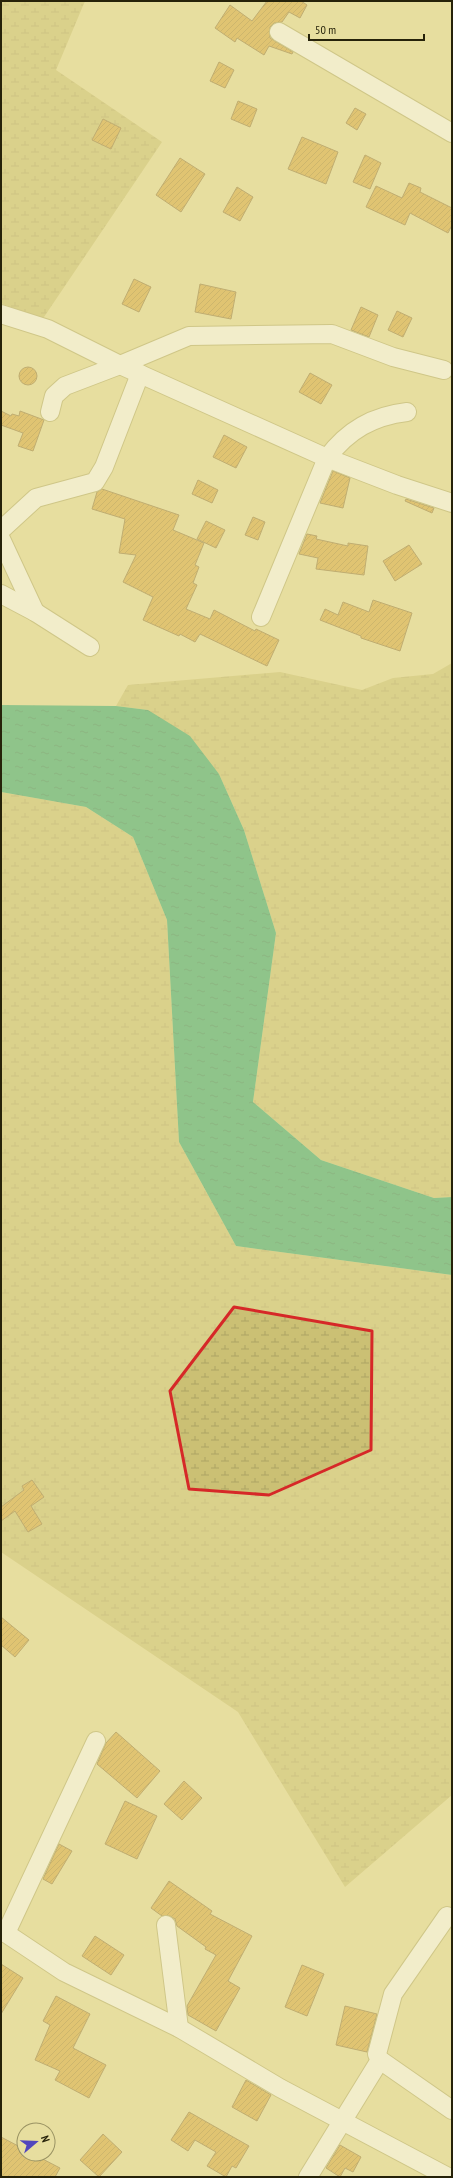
<svg xmlns="http://www.w3.org/2000/svg" width="453" height="2178" viewBox="0 0 453 2178" font-family="'PT Sans Narrow',sans-serif">
	<defs>
		<pattern id="wetland-marsh" width="20" height="14" patternUnits="userSpaceOnUse"><rect width="20" height="14" fill="#cbc074"/><path d="M1 5h8M5 5V1M11 12h8M15 12V8" fill="none" stroke="#aea563"/></pattern>
		<pattern id="water-ripples" width="26" height="14" patternUnits="userSpaceOnUse"><rect width="26" height="14" fill="#24a472"/><path d="M2 4q2-2 4 0t4 0M15 11q2-2 4 0t4 0" fill="none" stroke="#1f855c"/></pattern>
		<pattern id="building-hatch" width="6" height="6" patternUnits="userSpaceOnUse"><rect width="6" height="6" fill="#d7a43d"/><path d="M-1 1l2-2M0 6l6-6M5 7l2-2" fill="none" stroke="#ae8531"/></pattern>
	</defs>
	<rect width="100%" height="100%" fill="#e7de9f"/>
	<!-- wetland -->
	<g fill="url(#wetland-marsh)">
		<path d="M 1,1 L 85,1 L 56,70 L 162,142 L 42,320 L 1,303 Z"/>
		<path d="M 452,663 L 452,1197 L 434,1198 L 321,1160 L 253,1102 L 276,933 L 244,830 L 219,774 L 148,710 L 116,706 L 128,685 L 280,672 L 362,690 L 393,678 L 433,674 Z"/>
		<path d="M 1,792 L 86,807 L 133,837 L 167,920 L 179,1142 L 236,1246 L 452,1275 L 452,1795 L 345,1887 L 238,1712 L 1,1552 Z"/>
	</g>
	<!-- water -->
	<path fill="url(#water-ripples)" d="M 1,705 L 116,706 L 148,710 L 190,736 L 219,774 L 244,830 L 276,933 L 253,1102 L 321,1160 L 434,1198 L 452,1197 L 452,1275 L 236,1246 L 179,1142 L 167,920 L 133,837 L 86,807 L 1,792 Z"/>
	<!-- building -->
	<g fill="url(#building-hatch)" stroke="#8f723b">
		<path d="M 267,1 L 301,1 L 307,5 L 300,18 L 289,12 L 282,22 L 274,23 L 270,27 L 270,38 L 293,52 L 292,54 L 269,46 L 264,55 L 237,38 L 235,42 L 215,28 L 230,5 L 252,21 Z"/>
		<path d="M 219,62 L 234,70 L 225,88 L 210,81 Z"/>
		<path d="M 238,101 L 257,109 L 250,127 L 231,119 Z"/>
		<path d="M 355,108 L 366,114 L 357,130 L 346,123 Z"/>
		<path d="M 103,119 L 121,128 L 111,149 L 92,140 Z"/>
		<path d="M 302,137 L 338,152 L 326,184 L 288,169 Z"/>
		<path d="M 365,155 L 381,163 L 370,189 L 353,182 Z"/>
		<path d="M 180,158 L 205,174 L 181,212 L 156,195 Z"/>
		<path d="M 409,183 L 421,188 L 420,192 L 452,208 L 452,225 L 448,233 L 410,213 L 405,225 L 366,207 L 376,186 L 402,198 Z"/>
		<path d="M 237,187 L 253,197 L 240,221 L 223,212 Z"/>
		<path d="M 134,279 L 151,287 L 139,312 L 122,304 Z"/>
		<path d="M 200,284 L 236,292 L 231,319 L 195,312 Z"/>
		<path d="M 361,307 L 378,315 L 369,337 L 351,330 Z"/>
		<path d="M 397,311 L 412,318 L 403,337 L 388,330 Z"/>
		<circle cx="28" cy="376" r="9"/>
		<path d="M 310,373 L 332,385 L 321,404 L 299,392 Z"/>
		<path d="M 1,411 L 11,416 L 12,414 L 19,416 L 20,411 L 44,420 L 33,451 L 18,446 L 23,433 L 1,425 Z"/>
		<path d="M 224,435 L 247,447 L 236,468 L 213,457 Z"/>
		<path d="M 333,471 L 350,478 L 343,508 L 320,503 Z"/>
		<path d="M 198,480 L 218,490 L 212,503 L 192,494 Z"/>
		<path d="M 102,489 L 179,515 L 173,530 L 204,543 L 195,565 L 199,567 L 193,583 L 197,585 L 186,609 L 210,619 L 214,610 L 255,631 L 256,629 L 279,640 L 267,666 L 200,634 L 195,642 L 180,634 L 179,636 L 143,620 L 153,597 L 123,582 L 136,555 L 119,553 L 125,519 L 92,509 L 97,492 Z"/>
		<path d="M 406,499 L 434,508 L 432,513 L 405,501 Z"/>
		<path d="M 253,517 L 265,522 L 258,540 L 245,535 Z"/>
		<path d="M 206,521 L 225,530 L 216,548 L 197,539 Z"/>
		<path d="M 307,534 L 317,536 L 316,539 L 348,546 L 348,543 L 368,546 L 364,575 L 316,569 L 318,558 L 299,554 Z"/>
		<path d="M 409,545 L 422,564 L 395,581 L 383,561 Z"/>
		<path d="M 373,600 L 412,613 L 400,651 L 361,638 L 361,636 L 320,620 L 325,609 L 338,615 L 343,602 L 369,612 Z"/>
		<path d="M 32,1480 L 44,1497 L 31,1506 L 42,1524 L 28,1532 L 15,1511 L 1,1521 L 1,1507 L 24,1490 L 22,1486 Z"/>
		<path d="M 1,1617 L 29,1640 L 15,1657 L 1,1645 Z"/>
		<path d="M 116,1732 L 160,1771 L 137,1798 L 97,1764 L 106,1743 Z"/>
		<path d="M 184,1781 L 202,1798 L 182,1820 L 164,1804 Z"/>
		<path d="M 125,1801 L 157,1816 L 137,1859 L 105,1844 Z"/>
		<path d="M 59,1844 L 72,1851 L 52,1884 L 43,1879 Z"/>
		<path d="M 169,1881 L 212,1911 L 210,1914 L 252,1936 L 228,1981 L 240,1988 L 216,2031 L 188,2015 L 187,2006 L 216,1955 L 205,1949 L 206,1947 L 177,1926 L 175,1919 L 170,1916 L 162,1916 L 151,1908 Z"/>
		<path d="M 95,1936 L 124,1955 L 111,1975 L 82,1956 Z"/>
		<path d="M 1,1964 L 23,1978 L 1,2014 Z"/>
		<path d="M 302,1965 L 324,1974 L 307,2016 L 285,2007 Z"/>
		<path d="M 56,1996 L 90,2014 L 73,2048 L 106,2065 L 89,2098 L 55,2080 L 60,2071 L 35,2060 L 50,2025 L 43,2021 Z"/>
		<path d="M 345,2006 L 377,2014 L 367,2052 L 336,2045 Z"/>
		<path d="M 246,2080 L 271,2095 L 257,2121 L 232,2107 Z"/>
		<path d="M 189,2112 L 249,2146 L 236,2168 L 232,2166 L 226,2177 L 207,2166 L 216,2152 L 195,2140 L 188,2151 L 171,2140 Z"/>
		<path d="M 103,2134 L 122,2152 L 99,2177 L 80,2160 Z"/>
		<path d="M 1,2137 L 24,2149 L 24,2154 L 33,2154 L 60,2168 L 55,2177 L 1,2177 Z"/>
		<path d="M 340,2145 L 361,2157 L 353,2172 L 345,2168 L 340,2177 L 326,2168 Z"/>
	</g>
	<g fill="none" stroke-linecap="round" stroke-linejoin="round">
		<defs>
			<g id="minor">
				<path d="M 279,32 L 452,133"/>
				<path d="M 1,314 L 48,329 L 120,365 L 327,458 L 397,485 L 452,503"/>
				<path d="M 50,412 L 54,396 L 65,386 L 120,365 L 189,336 L 332,334 L 393,357 L 444,370"/>
				<path d="M 1,530 L 36,498 L 95,482 L 104,467 L 140,374"/>
				<path d="M 1,539 L 35,612"/>
				<path d="M 1,594 L 35,612 L 90,647"/>
				<path d="M 261,617 L 327,458 C 348,430 373,416 407,412"/>
				<path d="M 447,1916 L 393,1994 L 377,2054 L 380,2060 L 452,2110"/>
				<path d="M 166,1925 L 179,2028"/>
				<path d="M 1,1930 L 64,1972 L 179,2028 L 280,2088 L 448,2177"/>
				<path d="M 6,1933 L 96,1741"/>
				<path d="M 308,2177 L 380,2060"/>
			</g>
		</defs>
		<!-- minor casing -->
		<use href="#minor" stroke="#b2aa6c" stroke-width="20"/>
		<!-- minor -->
		<use href="#minor" stroke="#fff" stroke-width="18"/>
	</g>
	<!-- marked area -->
	<path d="M0 0H453V2178H0ZM 234,1307 L 372,1331 L 371,1450 L 269,1495 L 189,1489 L 170,1391 Z" fill="#e7de9f" fill-opacity=".55" fill-rule="evenodd"/>
	<path fill="none" stroke="#d62828" stroke-width="3" stroke-linejoin="round" d="M 234,1307 L 372,1331 L 371,1450 L 269,1495 L 189,1489 L 170,1391 Z"/>
	<!-- border -->
	<rect width="453" height="2178" fill="none" stroke="#262209" stroke-width="4"/>
	<!-- north arrow -->
	<g transform="translate(36 2142) rotate(71)"><circle r="19" fill="#e7de9f" stroke="#9a9363"/>
	<path d="M0-3L7 15L0 10L-7 15Z" fill="#5146bd"/>
	<text y="-6" font-size="11" font-weight="bold" text-anchor="middle" fill="#262209">N</text>
	</g>
	<!-- scale -->
	<path d="M309 34v6h115v-6" fill="none" stroke="#262209" stroke-width="2"/>
	<text x="315" y="34" font-size="12" fill="#262209" stroke="#e7de9f" stroke-width="3" paint-order="stroke">50 m</text>
</svg>
